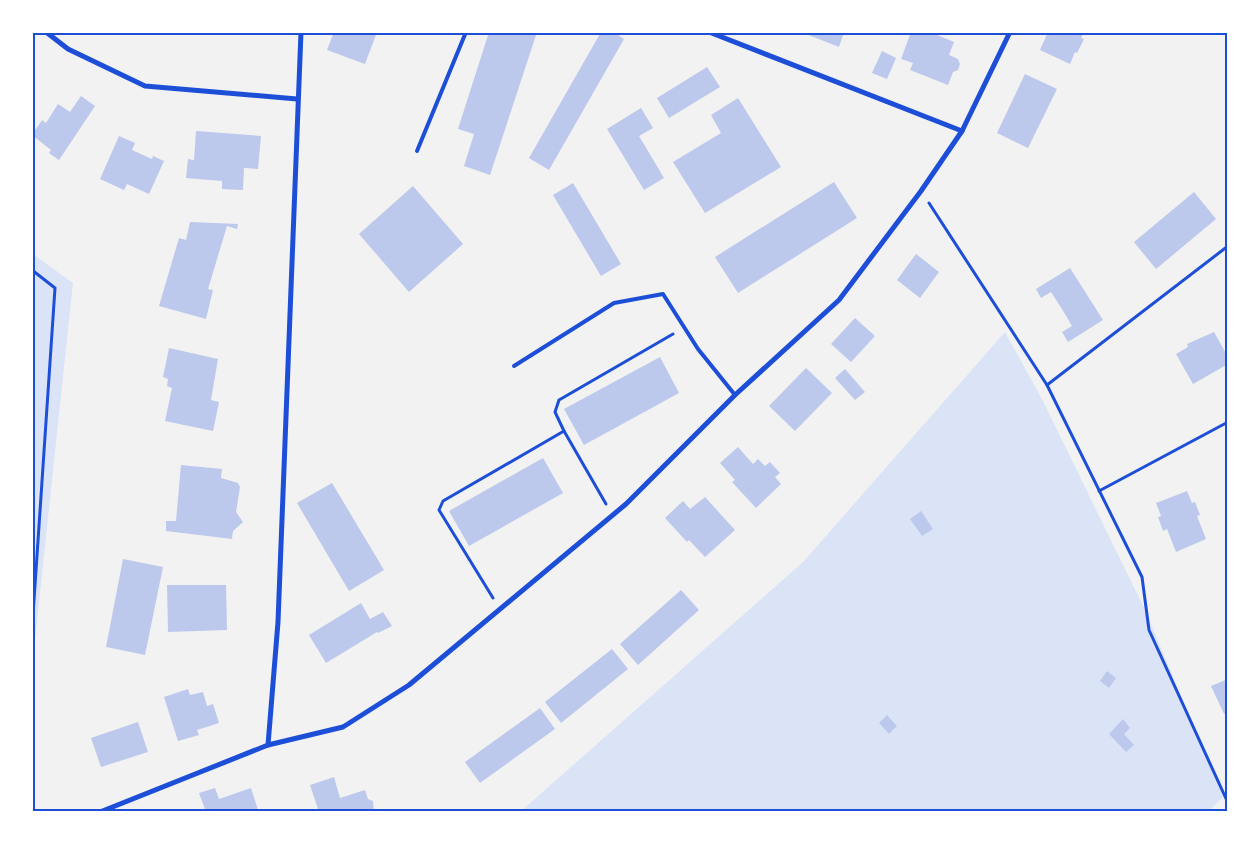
<svg xmlns="http://www.w3.org/2000/svg" width="1260" height="844" viewBox="0 0 1260 844" font-family="Manrope,sans-serif">
	<rect width="100%" height="100%" fill="#f2f2f2"/>
	<!-- green -->
	<g fill="#dbe4f7">
		<path d="M 33,254 L 73,283 L 33,659 Z"/>
		<path d="M 1005,332 L 1042,399 L 1146,612 L 1223,797 L 1208,812 L 520,812 L 803,562 Z"/>
	</g>
	<!-- building -->
	<g fill="#bdc9ec">
		<path d="M 334,32 L 377,32 L 365,64 L 327,50 Z"/>
		<path d="M 489,32 L 537,32 L 490,175 L 464,166 L 474,134 L 458,129 Z"/>
		<path d="M 601,32 L 613,32 L 624,39 L 549,170 L 529,158 Z"/>
		<path d="M 801,32 L 844,32 L 839,47 Z"/>
		<path d="M 911,32 L 930,32 L 954,42 L 949,55 L 958,59 L 960,64 L 958,70 L 953,72 L 948,85 L 910,70 L 913,63 L 901,59 Z"/>
		<path d="M 1048,32 L 1084,32 L 1081,38 L 1084,39 L 1077,53 L 1075,52 L 1070,64 L 1040,50 Z"/>
		<path d="M 882,51 L 896,58 L 887,79 L 872,73 Z"/>
		<path d="M 707,67 L 720,87 L 669,118 L 657,98 Z"/>
		<path d="M 1025,74 L 1057,89 L 1028,148 L 997,133 Z"/>
		<path d="M 81,96 L 95,106 L 59,160 L 49,153 L 51,150 L 32,135 L 42,120 L 46,123 L 58,104 L 70,112 Z"/>
		<path d="M 738,98 L 781,167 L 705,213 L 673,162 L 721,133 L 711,115 Z"/>
		<path d="M 641,108 L 653,128 L 639,136 L 664,178 L 644,190 L 607,129 Z"/>
		<path d="M 196,131 L 261,136 L 258,169 L 244,168 L 243,190 L 222,189 L 222,181 L 186,178 L 188,159 L 194,160 Z"/>
		<path d="M 119,136 L 135,143 L 132,150 L 152,159 L 153,156 L 164,161 L 149,194 L 127,184 L 124,190 L 100,179 Z"/>
		<path d="M 834,182 L 857,218 L 738,293 L 715,257 Z"/>
		<path d="M 573,183 L 621,264 L 601,276 L 553,195 Z"/>
		<path d="M 413,186 L 463,244 L 409,292 L 359,234 Z"/>
		<path d="M 1194,192 L 1216,219 L 1156,269 L 1134,242 Z"/>
		<path d="M 190,222 L 238,224 L 237,229 L 227,226 L 208,289 L 213,290 L 206,319 L 159,306 L 179,238 L 186,240 Z"/>
		<path d="M 916,254 L 939,272 L 920,298 L 897,280 Z"/>
		<path d="M 1070,268 L 1103,320 L 1068,342 L 1062,332 L 1072,326 L 1062,309 L 1051,292 L 1041,298 L 1036,289 Z"/>
		<path d="M 855,318 L 875,336 L 851,362 L 831,344 Z"/>
		<path d="M 1214,332 L 1228,357 L 1228,364 L 1193,384 L 1176,354 L 1188,347 L 1187,344 Z"/>
		<path d="M 169,348 L 218,359 L 211,400 L 219,402 L 213,431 L 165,421 L 172,388 L 167,386 L 168,379 L 163,377 Z"/>
		<path d="M 660,357 L 679,393 L 584,445 L 564,409 Z"/>
		<path d="M 806,368 L 832,393 L 795,431 L 769,406 Z"/>
		<path d="M 845,369 L 865,392 L 855,400 L 835,378 Z"/>
		<path d="M 738,447 L 753,464 L 758,459 L 765,466 L 770,462 L 780,473 L 775,477 L 781,484 L 756,508 L 732,482 L 735,480 L 720,463 Z"/>
		<path d="M 543,458 L 563,493 L 469,546 L 449,511 Z"/>
		<path d="M 181,465 L 222,469 L 221,478 L 238,483 L 240,487 L 236,512 L 243,522 L 233,531 L 232,539 L 166,531 L 166,521 L 176,521 Z"/>
		<path d="M 332,483 L 384,570 L 349,591 L 297,503 Z"/>
		<path d="M 1187,491 L 1192,503 L 1195,502 L 1200,515 L 1197,516 L 1206,539 L 1176,552 L 1167,529 L 1163,531 L 1158,517 L 1161,516 L 1156,503 Z"/>
		<path d="M 705,497 L 735,530 L 705,557 L 689,540 L 687,542 L 665,518 L 683,501 L 690,509 Z"/>
		<path d="M 921,511 L 933,529 L 922,536 L 910,519 Z"/>
		<path d="M 123,559 L 163,567 L 145,655 L 106,647 Z"/>
		<path d="M 167,585 L 226,585 L 227,630 L 168,632 Z"/>
		<path d="M 681,590 L 699,610 L 638,665 L 620,644 Z"/>
		<path d="M 361,603 L 370,619 L 383,612 L 392,626 L 378,633 L 377,632 L 326,663 L 309,635 Z"/>
		<path d="M 612,649 L 628,669 L 561,723 L 545,702 Z"/>
		<path d="M 1107,671 L 1116,678 L 1109,688 L 1100,681 Z"/>
		<path d="M 1228,679 L 1228,713 L 1224,714 L 1211,686 Z"/>
		<path d="M 188,689 L 190,695 L 203,692 L 207,706 L 213,704 L 219,723 L 197,730 L 199,735 L 178,741 L 164,697 Z"/>
		<path d="M 540,708 L 555,729 L 480,783 L 465,762 Z"/>
		<path d="M 887,715 L 897,726 L 889,734 L 879,723 Z"/>
		<path d="M 1123,719 L 1130,728 L 1124,734 L 1134,745 L 1126,752 L 1109,734 Z"/>
		<path d="M 138,722 L 148,752 L 101,767 L 91,738 Z"/>
		<path d="M 334,777 L 340,798 L 365,790 L 368,799 L 373,801 L 374,812 L 319,812 L 310,785 Z"/>
		<path d="M 215,788 L 219,799 L 251,788 L 258,810 L 206,812 L 199,793 Z"/>
	</g>
	<g fill="none" stroke-linecap="round" stroke-linejoin="round">
		<!-- path -->
		<g stroke="#1d4ed8" stroke-width="3">
			<path d="M 929,203 L 1047,385 L 1142,577 L 1149,630 L 1228,803"/>
			<path d="M 32,270 L 55,288 L 32,630"/>
			<path d="M 1047,385 L 1228,246"/>
			<path d="M 564,431 L 606,504"/>
			<path d="M 1099,491 L 1228,422"/>
			<path d="M 493,598 L 439,510 L 443,501 L 564,431 L 555,412 L 559,400 L 673,334"/>
		</g>
		<!-- service -->
		<g stroke="#1d4ed8" stroke-width="4">
			<path d="M 417,151 L 466,32"/>
			<path d="M 514,366 L 614,303 L 663,294 L 698,349 L 735,395"/>
		</g>
		<!-- minor -->
		<g stroke="#1d4ed8" stroke-width="5">
			<path d="M 46,32 L 68,49 L 145,86 L 297,99"/>
			<path d="M 709,32 L 962,131"/>
			<path d="M 268,745 L 278,622 L 301,32"/>
			<path d="M 100,812 L 268,745 L 343,727 L 409,685 L 626,504 L 735,395 L 839,300 L 921,191 L 962,131 L 1010,32"/>
		</g>
	</g>
	<!-- border -->
	<rect width="1260" height="844" fill="none" stroke="#ffffff" stroke-width="68"/>
	<rect x="34" y="34" width="1192" height="776" fill="none" stroke="#1d4ed8" stroke-width="2"/>
</svg>
